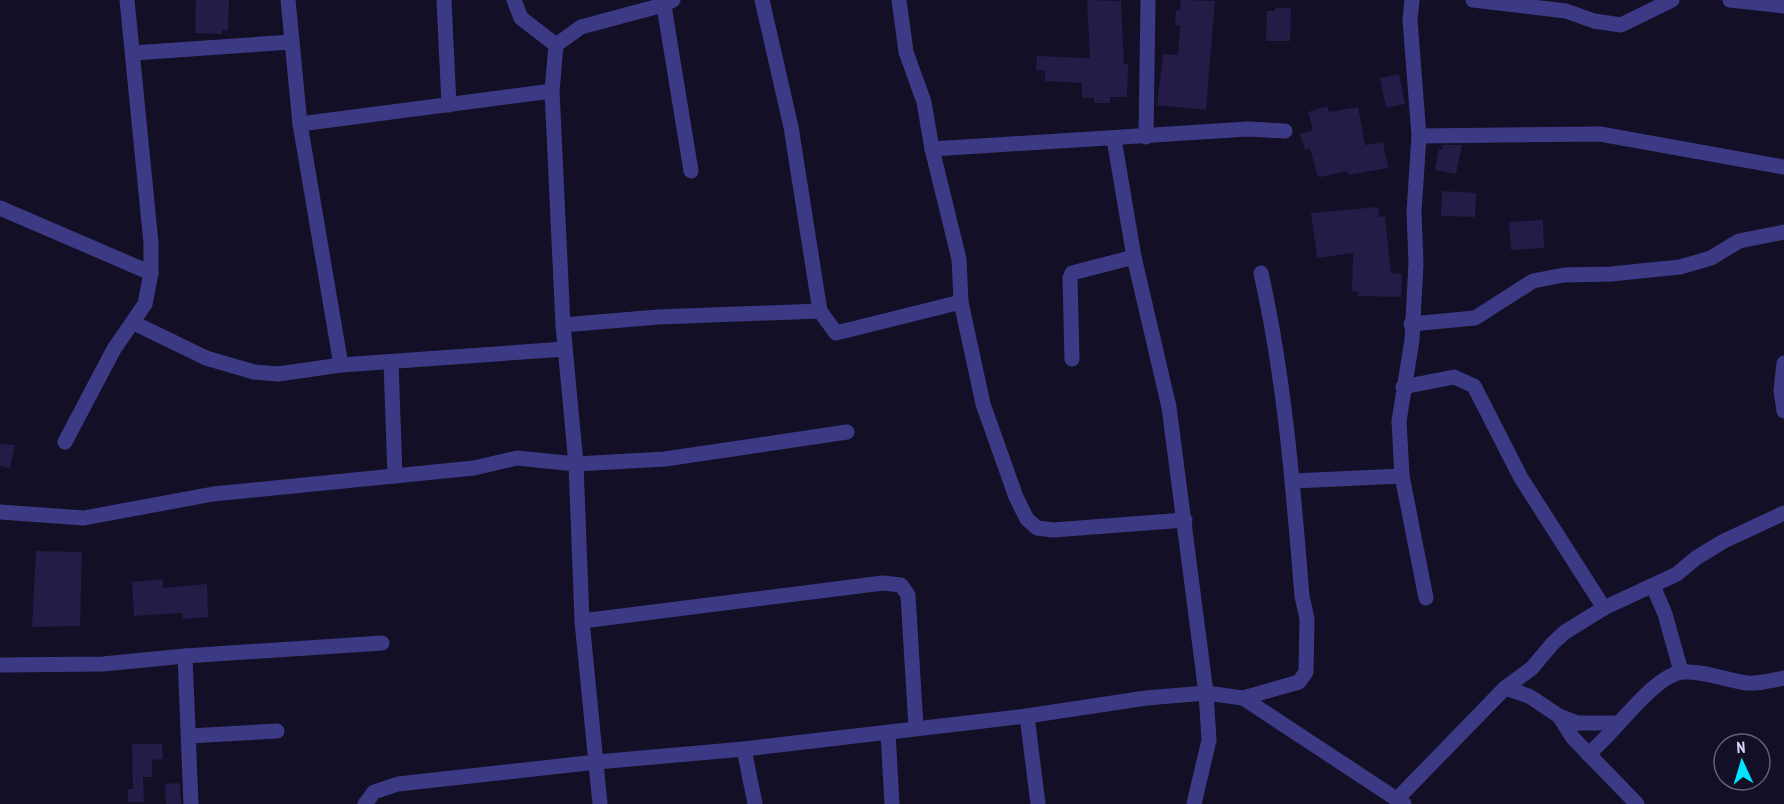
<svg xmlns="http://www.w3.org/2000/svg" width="1784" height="804" viewBox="0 0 1784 804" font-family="'PT Sans Narrow',sans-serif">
	<rect width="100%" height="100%" fill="#130f26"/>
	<!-- building -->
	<g fill="#241b47">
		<path d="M 196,0 L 229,0 L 228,30 L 222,30 L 222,34 L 195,33 Z"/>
		<path d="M 1087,0 L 1121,1 L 1124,64 L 1128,64 L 1127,97 L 1110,97 L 1110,103 L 1094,103 L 1094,98 L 1082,98 L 1082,83 L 1045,81 L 1045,70 L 1036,70 L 1037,56 L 1090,58 Z"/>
		<path d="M 1181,0 L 1215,1 L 1206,110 L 1157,105 L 1163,54 L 1178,55 L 1180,26 L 1175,25 L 1176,10 L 1180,11 Z"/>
		<path d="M 1275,8 L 1291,8 L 1290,41 L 1266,41 L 1267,11 L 1275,11 Z"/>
		<path d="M 1399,74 L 1405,104 L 1386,108 L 1380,78 Z"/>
		<path d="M 1327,106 L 1329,112 L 1358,107 L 1365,145 L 1383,142 L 1388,168 L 1348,175 L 1347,171 L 1321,177 L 1317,175 L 1310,148 L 1305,150 L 1300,134 L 1313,130 L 1308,112 Z"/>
		<path d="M 1443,145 L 1462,145 L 1456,174 L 1435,170 L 1439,149 L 1442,150 Z"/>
		<path d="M 1442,191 L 1476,193 L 1475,217 L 1441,216 Z"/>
		<path d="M 1378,207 L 1379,217 L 1385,216 L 1391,273 L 1402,274 L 1401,297 L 1358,296 L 1358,292 L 1352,291 L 1353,253 L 1317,258 L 1311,213 Z"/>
		<path d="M 1543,220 L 1544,248 L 1511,250 L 1509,222 Z"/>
		<path d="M 0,444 L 15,445 L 10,468 L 0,466 Z"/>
		<path d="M 36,551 L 82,552 L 80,626 L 32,627 Z"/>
		<path d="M 163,579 L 163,588 L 207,584 L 208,617 L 183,619 L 183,613 L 134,616 L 132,582 Z"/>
		<path d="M 132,744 L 162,744 L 163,759 L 152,760 L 152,777 L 143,777 L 144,802 L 128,802 L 128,789 L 133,789 Z"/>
		<path d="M 180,783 L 181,804 L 166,804 L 165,784 Z"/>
	</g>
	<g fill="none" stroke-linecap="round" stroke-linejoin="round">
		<!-- minor -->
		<g stroke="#3d3a85" stroke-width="15">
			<path d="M 288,0 L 300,124 L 341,365"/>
			<path d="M 444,0 L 449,105"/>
			<path d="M 514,0 L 521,18 L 556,45"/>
			<path d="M 663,0 L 691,171"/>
			<path d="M 762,0 L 791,127 L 820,311"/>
			<path d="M 899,0 L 906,52 L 924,102 L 932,149 L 959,259 L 961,302 L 983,404 L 1016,497 L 1027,519 L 1037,528 L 1053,530 L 1185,520"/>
			<path d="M 1412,0 L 1410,20 L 1419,136 L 1414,212 L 1416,263 L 1412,340 L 1399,421 L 1402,476 L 1426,598"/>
			<path d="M 1473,0 L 1566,11 L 1594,21 L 1621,25 L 1672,0"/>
			<path d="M 1730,0 L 1784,6"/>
			<path d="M 133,53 L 291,42"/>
			<path d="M 300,124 L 552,91"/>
			<path d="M 1419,136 L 1600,134 L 1784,167"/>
			<path d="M 1146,137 L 1148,0"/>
			<path d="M 1114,139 L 1134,257 L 1169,407 L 1206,693 L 1209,740 L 1194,804"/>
			<path d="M 932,149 L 1248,129 L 1285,131"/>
			<path d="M 0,208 L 151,273"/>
			<path d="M 134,323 L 206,358 L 254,372 L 278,374 L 341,365 L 565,349"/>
			<path d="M 1411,324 L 1475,318 L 1533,281 L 1564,275 L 1611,274 L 1680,267 L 1711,258 L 1739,241 L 1784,232"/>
			<path d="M 563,325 L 658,317 L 820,311 L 836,333 L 961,302"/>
			<path d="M 1072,359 L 1070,278 L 1072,273 L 1134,257"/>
			<path d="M 391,362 L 395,476"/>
			<path d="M 1784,363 L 1781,391 L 1784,411"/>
			<path d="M 1403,387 L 1454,377 L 1474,386 L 1521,478 L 1604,608"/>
			<path d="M 65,442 L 114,349 L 145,304 L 151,273 L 151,243 L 127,0"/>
			<path d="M 1293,481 L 1402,476"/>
			<path d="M 0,512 L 84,518 L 213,494 L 474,468 L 517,458 L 576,464 L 665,459 L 847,432"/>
			<path d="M 1653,586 L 1665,614 L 1681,671"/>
			<path d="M 582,621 L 883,583 L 901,585 L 908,595 L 916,728"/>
			<path d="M 185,656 L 191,804"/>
			<path d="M 0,665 L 103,664 L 185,656 L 382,643"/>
			<path d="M 1505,688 L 1529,696 L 1559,716 L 1573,738 L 1637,804"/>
			<path d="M 1243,698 L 1404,804"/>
			<path d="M 1027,716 L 1038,804"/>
			<path d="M 1559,716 L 1577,723 L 1619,723"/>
			<path d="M 888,733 L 892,804"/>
			<path d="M 189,736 L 277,731"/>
			<path d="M 744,749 L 755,804"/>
			<path d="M 1588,754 C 1613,736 1654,673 1684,672 C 1709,671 1726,681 1747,683 C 1759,684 1773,680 1784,678"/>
			<path d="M 1398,798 L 1505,688 L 1532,668 L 1553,643 L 1565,632 L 1604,608 L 1677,574 L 1696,558 L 1724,541 L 1784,513"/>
			<path d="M 365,804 L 374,792 L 398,784 L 597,762 L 744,749 L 1027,716 L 1146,698 L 1206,693 L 1243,698 L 1299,682 L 1306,672 L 1307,619 L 1302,596 C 1293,487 1285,380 1261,273"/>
			<path d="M 600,804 L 582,621 L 576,464 L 563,325 L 552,91 L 556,45 L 581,27 L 663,5 L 673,0"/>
		</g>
	</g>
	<!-- north arrow -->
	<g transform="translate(1742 762) rotate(356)"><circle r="28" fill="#130f26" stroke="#625e7d" stroke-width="1.5"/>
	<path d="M0-4.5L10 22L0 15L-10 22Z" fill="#00e5ff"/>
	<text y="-9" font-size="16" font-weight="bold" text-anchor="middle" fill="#d9d4ff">N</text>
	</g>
</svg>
